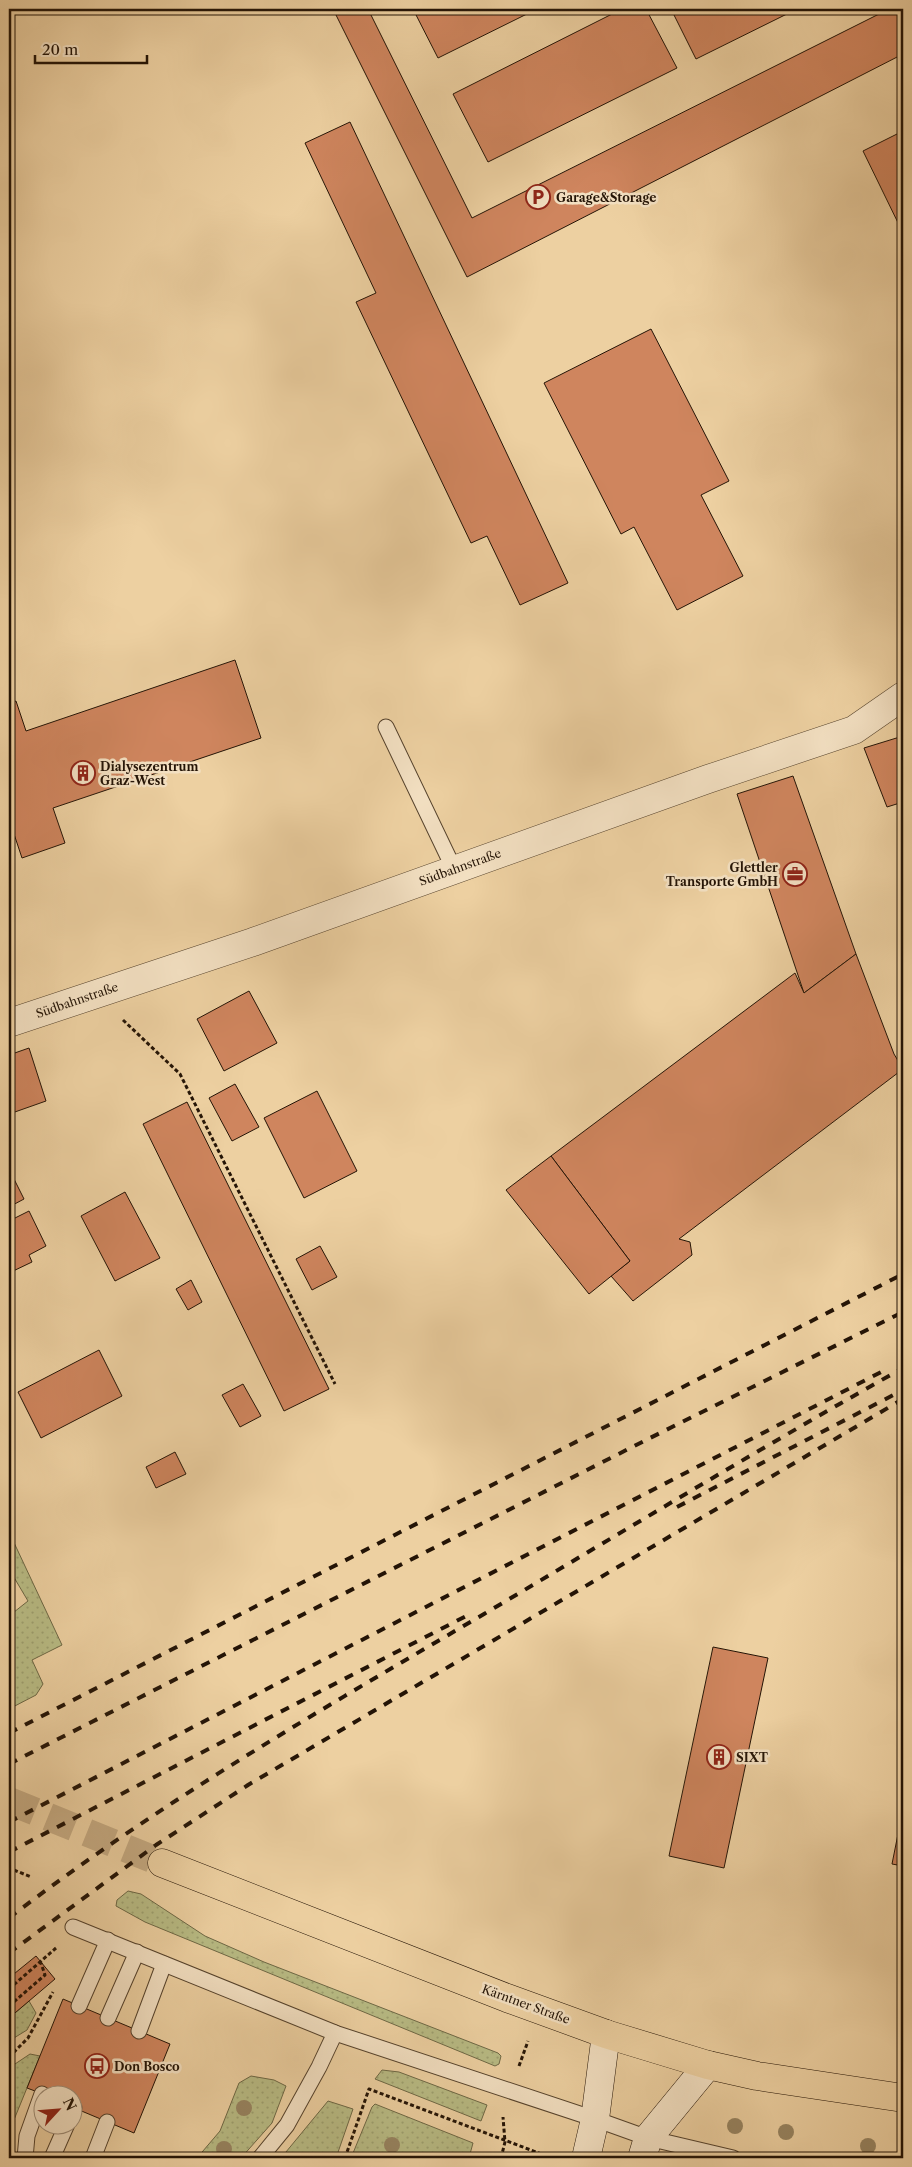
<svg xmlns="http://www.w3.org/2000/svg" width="912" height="2167" viewBox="0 0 912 2167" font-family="'Libre Caslon Text',serif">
	<defs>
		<pattern id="grass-dots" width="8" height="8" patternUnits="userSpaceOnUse" patternTransform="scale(1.25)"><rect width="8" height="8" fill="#b8bb84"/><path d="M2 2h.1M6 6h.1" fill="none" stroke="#9ea070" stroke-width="1.8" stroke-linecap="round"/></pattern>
	</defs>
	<rect width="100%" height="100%" fill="#edd0a1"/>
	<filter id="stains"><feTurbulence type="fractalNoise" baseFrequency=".004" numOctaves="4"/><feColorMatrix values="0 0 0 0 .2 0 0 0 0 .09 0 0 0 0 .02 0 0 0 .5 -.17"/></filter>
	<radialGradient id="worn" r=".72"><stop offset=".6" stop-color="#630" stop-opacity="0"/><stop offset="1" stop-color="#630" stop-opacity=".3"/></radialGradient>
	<!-- grass -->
	<g fill="url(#grass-dots)" stroke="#6e6845">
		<path d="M 9,1532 L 62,1645 L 32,1660 L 43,1684 L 36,1695 L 9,1709 L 9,1616 L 28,1601 L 9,1569 Z"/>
		<path d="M 128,1891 L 141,1894 L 205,1936 L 264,1962 L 498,2053 L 501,2056 L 499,2064 L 495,2066 L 145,1922 L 116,1906 L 117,1900 Z"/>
		<path d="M 29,2001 L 36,2013 L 27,2030 L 9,2041 L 9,2018 Z"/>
		<path d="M 30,2054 L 40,2056 L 9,2132 L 9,2068 Z"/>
		<path d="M 382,2070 L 399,2072 L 487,2105 L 481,2121 L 375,2079 Z"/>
		<path d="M 251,2076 L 274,2080 L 286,2086 L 272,2123 L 241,2158 L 197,2158 L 220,2131 L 239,2083 Z"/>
		<path d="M 328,2101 L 353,2109 L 336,2158 L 281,2158 Z"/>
		<path d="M 375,2104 L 473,2143 L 470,2154 L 481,2158 L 351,2158 L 372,2107 Z"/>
	</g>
	<!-- building -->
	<g fill="#cf855e" stroke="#241406">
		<path d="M 333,9 L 368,9 L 472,218 L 889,9 L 903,9 L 903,54 L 467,277 Z"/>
		<path d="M 413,9 L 537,9 L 438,58 Z"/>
		<path d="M 622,9 L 646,9 L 677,68 L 488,162 L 453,94 Z"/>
		<path d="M 671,9 L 797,9 L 696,59 Z"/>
		<path d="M 350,122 L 568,583 L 520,605 L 487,536 L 471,543 L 356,302 L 376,293 L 305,143 Z"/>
		<path d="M 903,131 L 903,233 L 863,151 Z"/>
		<path d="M 651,329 L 729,481 L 701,495 L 743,576 L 677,610 L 634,527 L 621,534 L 544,383 Z"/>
		<path d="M 235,660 L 261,738 L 53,808 L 65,843 L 22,858 L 9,819 L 9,703 L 16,701 L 26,731 Z"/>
		<path d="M 903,736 L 903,802 L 887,807 L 864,748 Z"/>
		<path d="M 793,776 L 856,954 L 804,993 L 737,794 Z"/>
		<path d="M 856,954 L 894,1054 L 903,1069 L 679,1239 L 690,1242 L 692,1255 L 633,1301 L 611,1276 L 630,1261 L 551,1156 L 795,973 L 804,993 Z"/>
		<path d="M 249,991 L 277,1043 L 224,1071 L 197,1019 Z"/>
		<path d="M 29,1048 L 46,1101 L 12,1113 L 9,1104 L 9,1055 Z"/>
		<path d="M 235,1084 L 259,1127 L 232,1141 L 209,1098 Z"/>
		<path d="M 317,1091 L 357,1171 L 304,1198 L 264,1118 Z"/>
		<path d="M 187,1102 L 329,1389 L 284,1411 L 143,1124 Z"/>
		<path d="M 551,1156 L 630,1261 L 589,1294 L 506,1190 Z"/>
		<path d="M 9,1169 L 24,1199 L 9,1207 Z"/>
		<path d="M 125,1192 L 160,1258 L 115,1281 L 81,1216 Z"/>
		<path d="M 29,1211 L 46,1246 L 29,1255 L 32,1262 L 9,1273 L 9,1221 Z"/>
		<path d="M 320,1246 L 337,1277 L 312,1290 L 296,1259 Z"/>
		<path d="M 191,1280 L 202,1302 L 188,1310 L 176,1289 Z"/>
		<path d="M 99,1350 L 122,1396 L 41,1438 L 18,1392 Z"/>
		<path d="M 243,1384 L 261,1416 L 240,1427 L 222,1395 Z"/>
		<path d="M 175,1452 L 186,1474 L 156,1488 L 146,1467 Z"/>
		<path d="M 713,1647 L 768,1658 L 724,1868 L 669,1856 Z"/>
		<path d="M 903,1809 L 903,1866 L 892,1864 Z"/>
		<path d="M 36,1956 L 55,1979 L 9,2018 L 9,1978 Z"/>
		<path d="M 63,1999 L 170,2044 L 134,2133 L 72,2107 L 72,2094 L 43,2094 L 27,2088 Z"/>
		<path d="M 903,2000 L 903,2033 L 898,2032 Z"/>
	</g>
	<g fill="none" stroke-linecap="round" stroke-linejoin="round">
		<!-- primary-tunnel -->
		<path stroke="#c5aa82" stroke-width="28" stroke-dasharray="28 14" stroke-linecap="butt" d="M 9,1801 L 162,1863"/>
		<defs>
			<g id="lane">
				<path d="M 386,727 L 454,869"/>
				<path d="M 73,1927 L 335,2033 L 595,2119 L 648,2138 L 733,2158"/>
				<path d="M 79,2006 L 108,1940"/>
				<path d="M 108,2018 L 137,1952"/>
				<path d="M 139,2031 L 164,1964"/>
				<path d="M 72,2110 L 74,2108"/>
				<path d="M 25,2158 L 27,2136 L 42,2094"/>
				<path d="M 52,2158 L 67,2124"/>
				<path d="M 93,2158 L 107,2122"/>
				<path d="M 260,2158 L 287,2125 L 319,2067 L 335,2033"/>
			</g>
			<path id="street" d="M 9,1023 L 253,942 L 708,779 L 854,730 L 903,696"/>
			<g id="secondary">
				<path d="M 586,2158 L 595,2119 L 606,2034"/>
				<path d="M 642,2158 L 648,2138 L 708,2065"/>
			</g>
			<path id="primary" d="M 162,1863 L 507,1998 L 606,2034 L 708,2065 L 757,2076 L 903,2098"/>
		</defs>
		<!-- lane casing -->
		<use href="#lane" stroke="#56432d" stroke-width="17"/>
		<!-- street casing -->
		<use href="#street" stroke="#56432d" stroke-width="29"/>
		<!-- secondary casing -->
		<use href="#secondary" stroke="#241406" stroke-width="29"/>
		<!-- primary casing -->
		<use href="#primary" stroke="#241406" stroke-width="29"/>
		<!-- path -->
		<g stroke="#241406" stroke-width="3" stroke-dasharray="4 2.5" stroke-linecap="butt">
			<path d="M 123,1020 L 180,1074 L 335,1384"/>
			<path d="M 14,1870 L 31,1877"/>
			<path d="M 9,1989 L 56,1948"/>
			<path d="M 9,2006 L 45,1975 L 41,1963"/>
			<path d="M 9,2057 L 28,2038 L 53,1992"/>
			<path d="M 519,2066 L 528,2041"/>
			<path d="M 345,2158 L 369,2089 L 552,2158"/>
			<path d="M 501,2158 L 505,2142 L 503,2117"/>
		</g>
		<!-- lane -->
		<use href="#lane" stroke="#f3e0c2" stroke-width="15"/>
		<!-- street -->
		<use href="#street" stroke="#f3e0c2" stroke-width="28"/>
		<!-- secondary -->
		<use href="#secondary" stroke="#f3e0c2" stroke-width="28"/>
		<!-- primary -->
		<use href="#primary" stroke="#edd0a1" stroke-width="28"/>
		<!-- rail -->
		<g stroke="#241406" stroke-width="4" stroke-dasharray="9 9" stroke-linecap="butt">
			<path d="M 677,1507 L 903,1390"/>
			<path d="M 9,1733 L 903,1274"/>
			<path d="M 9,1764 L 648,1439 L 903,1312"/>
			<path d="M 9,1822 L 885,1370"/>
			<path d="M 9,1852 L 472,1613"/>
			<path d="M 9,1918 C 159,1803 322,1709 484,1614 C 624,1531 762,1447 903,1368"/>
			<path d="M 9,1953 L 156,1845 L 248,1785 L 903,1399"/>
		</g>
	</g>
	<!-- trees -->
	<g fill="#978461">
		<circle cx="244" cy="2108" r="8"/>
		<circle cx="735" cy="2126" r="8"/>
		<circle cx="786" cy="2132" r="8"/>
		<circle cx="392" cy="2145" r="8"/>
		<circle cx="868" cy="2146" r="8"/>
		<circle cx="224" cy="2149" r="8"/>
	</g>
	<!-- icons -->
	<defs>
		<symbol id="parking-ring" viewBox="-11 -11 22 22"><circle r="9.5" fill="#f3e0c2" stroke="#8f2418" stroke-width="1.5"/><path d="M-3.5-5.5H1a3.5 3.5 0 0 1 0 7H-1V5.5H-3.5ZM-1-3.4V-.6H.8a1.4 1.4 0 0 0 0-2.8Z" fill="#8f2418"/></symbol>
		<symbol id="building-ring" viewBox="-11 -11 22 22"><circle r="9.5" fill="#f3e0c2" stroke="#8f2418" stroke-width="1.5"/><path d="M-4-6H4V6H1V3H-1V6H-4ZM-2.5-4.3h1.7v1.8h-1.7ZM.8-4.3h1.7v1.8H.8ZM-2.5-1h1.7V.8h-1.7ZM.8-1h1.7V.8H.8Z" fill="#8f2418"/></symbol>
		<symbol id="office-ring" viewBox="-11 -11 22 22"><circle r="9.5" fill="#f3e0c2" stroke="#8f2418" stroke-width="1.5"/><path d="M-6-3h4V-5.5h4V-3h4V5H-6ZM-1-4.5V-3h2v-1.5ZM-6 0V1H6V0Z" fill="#8f2418"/></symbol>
		<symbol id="bus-ring" viewBox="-11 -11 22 22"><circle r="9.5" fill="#f3e0c2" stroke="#8f2418" stroke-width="1.5"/><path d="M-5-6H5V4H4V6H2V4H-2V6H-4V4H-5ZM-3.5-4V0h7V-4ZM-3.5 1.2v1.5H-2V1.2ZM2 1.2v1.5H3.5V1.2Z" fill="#8f2418"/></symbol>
	</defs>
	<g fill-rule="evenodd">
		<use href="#parking-ring" x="524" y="183" width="28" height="28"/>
		<use href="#building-ring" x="69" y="759" width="28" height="28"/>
		<use href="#office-ring" x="781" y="860" width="28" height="28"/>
		<use href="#building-ring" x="705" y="1743" width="28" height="28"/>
		<use href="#bus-ring" x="83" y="2052" width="28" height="28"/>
	</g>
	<g text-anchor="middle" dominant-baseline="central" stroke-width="5" stroke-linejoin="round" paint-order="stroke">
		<!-- poi labels -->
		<g font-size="12" font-weight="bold" fill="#241406" stroke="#f3e0c2" text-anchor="start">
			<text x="556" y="197">Garage&amp;Storage</text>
			<text x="100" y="766">Dialysezentrum<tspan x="100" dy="14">Graz-West</tspan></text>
			<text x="778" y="867" text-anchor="end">Glettler<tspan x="778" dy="14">Transporte GmbH</tspan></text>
			<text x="736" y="1757">SIXT</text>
			<text x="114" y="2066">Don Bosco</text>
		</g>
		<!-- street labels -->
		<g font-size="12" fill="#241406" stroke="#f3e0c2">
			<text transform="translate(460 867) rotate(-20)">Südbahnstraße</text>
			<text transform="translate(77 1000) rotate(-19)">Südbahnstraße</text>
			<text transform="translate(526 2004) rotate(20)">Kärntner Straße</text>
		</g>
	</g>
	<!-- margin -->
	<rect width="912" height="2167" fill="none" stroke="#edd0a1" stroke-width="30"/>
	<rect x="10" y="10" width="892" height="2147" fill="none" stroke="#241406" stroke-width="2.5"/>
	<rect x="15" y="15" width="882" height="2137" fill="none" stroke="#241406"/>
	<!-- north arrow -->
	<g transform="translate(58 2110) rotate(64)"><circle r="24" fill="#f3e0c2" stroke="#a08e77"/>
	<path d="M0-4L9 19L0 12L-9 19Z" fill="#8f2418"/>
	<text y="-8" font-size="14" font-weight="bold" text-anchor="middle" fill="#241406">N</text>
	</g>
	<!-- scale -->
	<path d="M35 55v8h112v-8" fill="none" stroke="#241406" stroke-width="2.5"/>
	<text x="42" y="55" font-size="15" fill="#241406" stroke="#f3e0c2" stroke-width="4" paint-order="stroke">20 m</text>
	<rect width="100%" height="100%" filter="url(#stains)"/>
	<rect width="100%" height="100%" fill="url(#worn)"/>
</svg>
